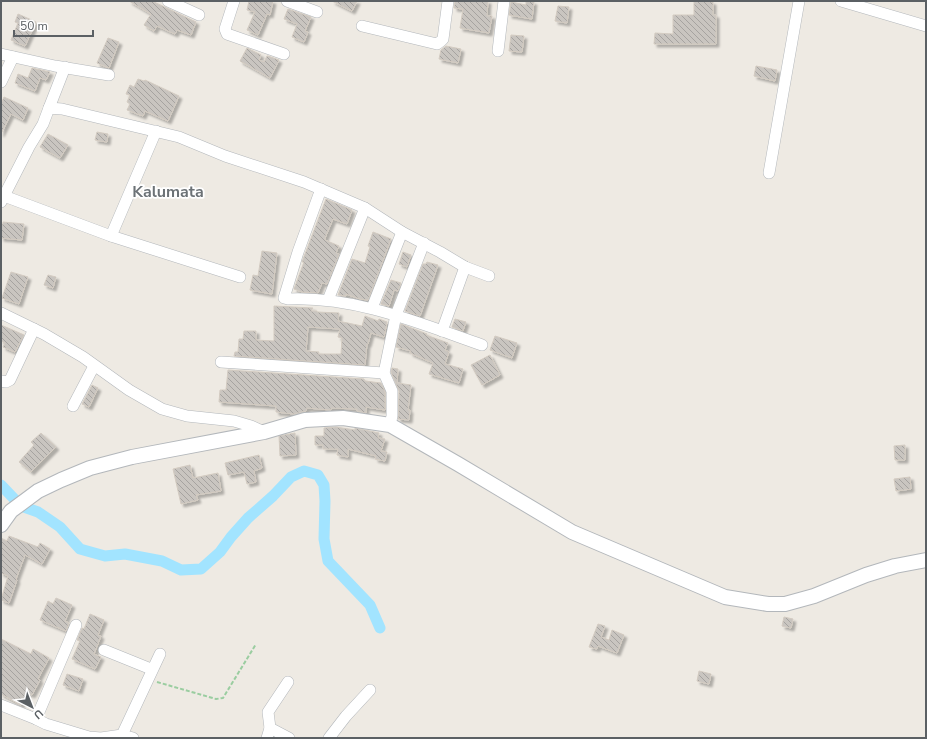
<svg xmlns="http://www.w3.org/2000/svg" width="927" height="739" viewBox="0 0 927 739" font-family="'Nunito Sans',sans-serif">
	<defs>
		<pattern id="building-back-hatch" width="6" height="6" patternUnits="userSpaceOnUse"><rect width="6" height="6" fill="#c9c5c0"/><path d="M-1 5l2 2M0 0l6 6M5-1l2 2" fill="none" stroke="#a6a3a0"/></pattern>
		<filter id="shadow"><feDropShadow dx="3" dy="3" stdDeviation="1" flood-color="#0004"/></filter>
	</defs>
	<rect width="100%" height="100%" fill="#eeeae3"/>
	<g fill="none" stroke-linecap="round" stroke-linejoin="round">
		<!-- canal -->
		<path stroke="#a2e4ff" stroke-width="11" d="M 1,485 L 21,506 L 38,512 L 60,527 L 80,549 L 105,556 L 125,554 L 162,561 L 181,570 L 201,569 L 220,552 L 231,537 L 248,518 L 273,496 L 291,477 L 304,471 L 318,475 L 324,485 L 325,501 L 324,539 L 328,561 L 370,605 L 380,628"/>
	</g>
	<!-- building -->
	<g fill="url(#building-back-hatch)" stroke="#d3cbc1" fill-rule="evenodd" filter="url(#shadow)">
		<path d="M 129,1 L 152,1 L 196,22 L 191,35 L 177,30 L 175,34 L 157,26 L 154,31 L 144,25 L 151,14 Z"/>
		<path d="M 249,1 L 273,1 L 270,15 L 267,14 L 258,35 L 247,30 L 255,12 L 247,10 Z"/>
		<path d="M 332,1 L 357,1 L 352,11 Z"/>
		<path d="M 455,1 L 488,1 L 487,16 L 492,16 L 489,33 L 460,28 L 463,9 L 454,8 Z"/>
		<path d="M 526,1 L 534,2 L 532,19 L 509,15 L 511,2 L 526,5 Z"/>
		<path d="M 694,1 L 713,2 L 713,15 L 716,15 L 716,44 L 654,44 L 655,33 L 673,34 L 673,15 L 694,15 Z"/>
		<path d="M 558,6 L 569,7 L 567,23 L 555,21 Z"/>
		<path d="M 288,9 L 311,17 L 305,31 L 308,32 L 304,42 L 292,37 L 297,24 L 284,19 Z"/>
		<path d="M 18,14 L 36,22 L 25,46 L 11,40 L 18,23 L 15,22 Z"/>
		<path d="M 511,35 L 524,36 L 522,52 L 509,51 Z"/>
		<path d="M 108,38 L 119,42 L 109,68 L 97,63 Z"/>
		<path d="M 446,46 L 461,49 L 458,63 L 439,59 L 441,50 Z"/>
		<path d="M 247,48 L 261,55 L 259,60 L 264,62 L 267,56 L 268,56 L 279,60 L 270,78 L 240,61 Z"/>
		<path d="M 756,66 L 777,70 L 775,81 L 754,76 Z"/>
		<path d="M 32,68 L 50,72 L 46,80 L 40,78 L 35,91 L 15,83 L 18,74 L 28,78 Z"/>
		<path d="M 138,79 L 144,81 L 145,80 L 179,96 L 168,121 L 145,111 L 143,116 L 127,110 L 130,104 L 127,102 L 130,95 L 126,94 L 130,85 L 134,87 Z"/>
		<path d="M 4,97 L 28,108 L 23,120 L 11,114 L 1,134 L 1,104 Z"/>
		<path d="M 97,132 L 108,134 L 107,142 L 95,140 Z"/>
		<path d="M 48,134 L 68,145 L 60,158 L 40,147 Z"/>
		<path d="M 326,199 L 352,210 L 347,224 L 333,219 L 325,238 L 325,240 L 339,246 L 336,253 L 339,254 L 327,284 L 322,283 L 318,293 L 302,292 L 294,289 L 304,262 L 302,262 L 305,254 Z"/>
		<path d="M 3,222 L 24,224 L 22,240 L 1,238 L 1,224 L 3,224 Z"/>
		<path d="M 373,232 L 391,239 L 368,300 L 360,299 L 346,294 L 346,296 L 338,295 L 352,259 L 365,263 L 370,247 L 368,246 Z"/>
		<path d="M 262,251 L 277,253 L 272,294 L 250,290 L 253,275 L 258,276 Z"/>
		<path d="M 403,252 L 411,255 L 407,267 L 399,264 Z"/>
		<path d="M 427,262 L 438,265 L 420,316 L 405,311 L 423,264 L 426,264 Z"/>
		<path d="M 11,272 L 28,277 L 19,304 L 2,298 Z"/>
		<path d="M 48,275 L 56,277 L 53,288 L 44,285 Z"/>
		<path d="M 391,280 L 401,283 L 398,291 L 394,290 L 389,306 L 381,304 Z"/>
		<path d="M 274,306 L 313,308 L 311,311 L 317,311 L 317,312 L 339,313 L 338,321 L 362,326 L 365,316 L 378,321 L 379,319 L 387,322 L 384,337 L 371,333 L 368,344 L 367,344 L 365,365 L 234,356 L 235,352 L 238,352 L 239,339 L 243,339 L 244,331 L 256,331 L 256,340 L 274,341 ZM 308,327 L 340,329 L 338,337 L 342,338 L 341,354 L 318,354 L 319,352 L 306,351 Z"/>
		<path d="M 455,319 L 466,322 L 463,331 L 452,327 Z"/>
		<path d="M 401,324 L 427,334 L 426,335 L 448,343 L 445,350 L 449,352 L 445,364 L 463,369 L 459,383 L 429,374 L 433,363 L 410,353 L 411,351 L 396,347 Z"/>
		<path d="M 1,325 L 24,335 L 15,352 L 3,347 L 5,343 L 1,341 Z"/>
		<path d="M 495,336 L 517,343 L 512,358 L 490,350 Z"/>
		<path d="M 490,355 L 500,375 L 482,385 L 471,365 Z"/>
		<path d="M 392,368 L 398,369 L 397,383 L 411,385 L 408,410 L 410,410 L 409,420 L 398,419 L 399,391 L 391,372 Z"/>
		<path d="M 228,370 L 364,379 L 365,381 L 381,383 L 385,392 L 385,410 L 366,407 L 366,413 L 357,411 L 357,409 L 331,408 L 331,410 L 307,408 L 306,411 L 294,414 L 276,412 L 276,406 L 219,402 L 220,390 L 226,390 Z"/>
		<path d="M 92,385 L 98,388 L 89,407 L 82,404 Z"/>
		<path d="M 336,427 L 355,430 L 355,428 L 379,433 L 378,438 L 385,439 L 381,451 L 387,452 L 385,461 L 375,459 L 376,456 L 348,449 L 348,457 L 337,455 L 338,449 L 323,449 L 323,445 L 315,445 L 315,436 L 324,436 L 324,428 Z"/>
		<path d="M 41,433 L 56,447 L 31,472 L 19,462 L 34,445 L 31,442 Z"/>
		<path d="M 295,433 L 296,455 L 280,456 L 279,436 Z"/>
		<path d="M 905,445 L 905,460 L 895,460 L 894,446 Z"/>
		<path d="M 259,455 L 262,468 L 254,471 L 256,482 L 247,484 L 244,472 L 228,475 L 225,463 Z"/>
		<path d="M 190,465 L 193,478 L 218,473 L 221,491 L 196,495 L 198,500 L 181,504 L 173,469 Z"/>
		<path d="M 910,477 L 911,489 L 896,491 L 894,479 Z"/>
		<path d="M 9,536 L 38,547 L 40,543 L 50,549 L 42,564 L 25,555 L 16,579 L 17,580 L 9,603 L 1,600 L 8,576 L 1,573 L 1,538 L 7,541 Z"/>
		<path d="M 56,598 L 72,605 L 65,621 L 69,623 L 66,631 L 40,620 L 48,601 L 53,604 Z"/>
		<path d="M 90,614 L 104,620 L 98,635 L 101,636 L 94,654 L 101,657 L 95,669 L 72,659 L 80,641 L 77,640 L 82,628 L 84,629 Z"/>
		<path d="M 784,617 L 793,619 L 791,628 L 782,626 Z"/>
		<path d="M 598,624 L 605,626 L 601,637 L 609,640 L 612,630 L 624,635 L 617,653 L 598,646 L 597,649 L 589,647 Z"/>
		<path d="M 1,639 L 31,654 L 33,649 L 49,658 L 38,679 L 40,680 L 32,695 L 28,693 L 21,705 L 1,694 Z"/>
		<path d="M 699,671 L 711,674 L 709,684 L 697,681 Z"/>
		<path d="M 67,674 L 83,679 L 79,691 L 63,685 Z"/>
	</g>
	<g fill="none" stroke-linecap="round" stroke-linejoin="round">
		<defs>
			<g id="minor">
				<path d="M 168,1 L 199,15"/>
				<path d="M 234,1 L 225,29 L 227,34 L 284,54"/>
				<path d="M 287,1 L 317,12"/>
				<path d="M 841,1 L 926,26"/>
				<path d="M 362,26 L 437,44 L 441,41 L 443,39 L 448,1"/>
				<path d="M 498,51 L 504,1"/>
				<path d="M 1,54 L 55,66 L 109,75"/>
				<path d="M 1,82 L 13,57"/>
				<path d="M 49,108 L 65,67"/>
				<path d="M 769,173 L 799,1"/>
				<path d="M 321,189 L 298,252 L 284,298 L 288,299 C 355,296 419,323 482,345"/>
				<path d="M 4,196 L 111,236 L 240,277"/>
				<path d="M 1,202 L 29,147 L 43,124 L 49,108 L 62,109 L 179,137 L 225,156 L 304,182 L 365,208 L 402,232 L 440,252 L 465,267 L 489,276"/>
				<path d="M 111,236 L 156,131"/>
				<path d="M 328,300 L 365,208"/>
				<path d="M 372,308 L 402,232"/>
				<path d="M 1,313 L 44,334 L 83,357 L 129,390 L 162,409 L 187,416 L 234,421 L 251,426 L 264,432"/>
				<path d="M 442,331 L 465,267"/>
				<path d="M 221,362 L 384,373"/>
				<path d="M 1,381 L 6,382 L 10,380 L 34,329"/>
				<path d="M 73,406 L 94,366"/>
				<path d="M 390,425 L 392,416 L 392,391 L 384,373 L 396,315 L 424,243"/>
				<path d="M 104,650 L 151,669"/>
				<path d="M 1,705 L 36,719 L 46,724 L 89,737 L 101,738 L 122,735 L 160,654"/>
				<path d="M 36,719 L 76,625"/>
				<path d="M 270,728 L 289,738"/>
				<path d="M 122,735 L 133,738"/>
				<path d="M 267,738 L 270,728 L 268,712 L 288,682"/>
				<path d="M 329,738 L 346,716 L 370,690"/>
			</g>
			<path id="tertiary" d="M 1,525 L 11,511 L 38,491 L 61,480 L 90,468 L 132,457 L 264,432 L 305,420 L 343,418 L 390,425 L 458,464 L 572,532 L 725,597 L 768,604 L 785,604 L 814,596 L 866,575 L 895,566 L 926,560"/>
		</defs>
		<!-- minor casing -->
		<use href="#minor" stroke="#b3b7bb" stroke-width="12"/>
		<!-- tertiary casing -->
		<use href="#tertiary" stroke="#b3b7bb" stroke-width="16"/>
		<!-- path -->
		<path stroke="#9acda0" stroke-width="2" stroke-dasharray="4 2" stroke-linecap="butt" d="M 157,682 L 216,699 L 223,698 L 256,644"/>
		<!-- minor -->
		<use href="#minor" stroke="#fff" stroke-width="11"/>
		<!-- tertiary -->
		<use href="#tertiary" stroke="#fff" stroke-width="14"/>
	</g>
	<g text-anchor="middle" dominant-baseline="central" stroke-width="3.5" stroke-linejoin="round" paint-order="stroke">
		<!-- quarter labels -->
		<g font-size="16" font-weight="bold" fill="#6c7276" stroke="#fff">
			<text x="168" y="192">Kalumata</text>
		</g>
	</g>
	<!-- border -->
	<rect width="927" height="739" fill="none" stroke="#5b6064" stroke-width="4"/>
	<!-- north arrow -->
	<g transform="translate(32 707) rotate(138)" stroke="#ffffff" stroke-width="3" paint-order="stroke">
	<path d="M0-3L7 15L0 10L-7 15Z" fill="#5b6064"/>
	<text y="-6" font-size="11" font-weight="bold" text-anchor="middle" fill="#5b6064">U</text>
	</g>
	<!-- scale -->
	<path d="M14 30v6h79v-6" fill="none" stroke="#5b6064" stroke-width="2"/>
	<text x="20" y="30" font-size="12" fill="#5b6064" stroke="#ffffff" stroke-width="3" paint-order="stroke">50 m</text>
</svg>
